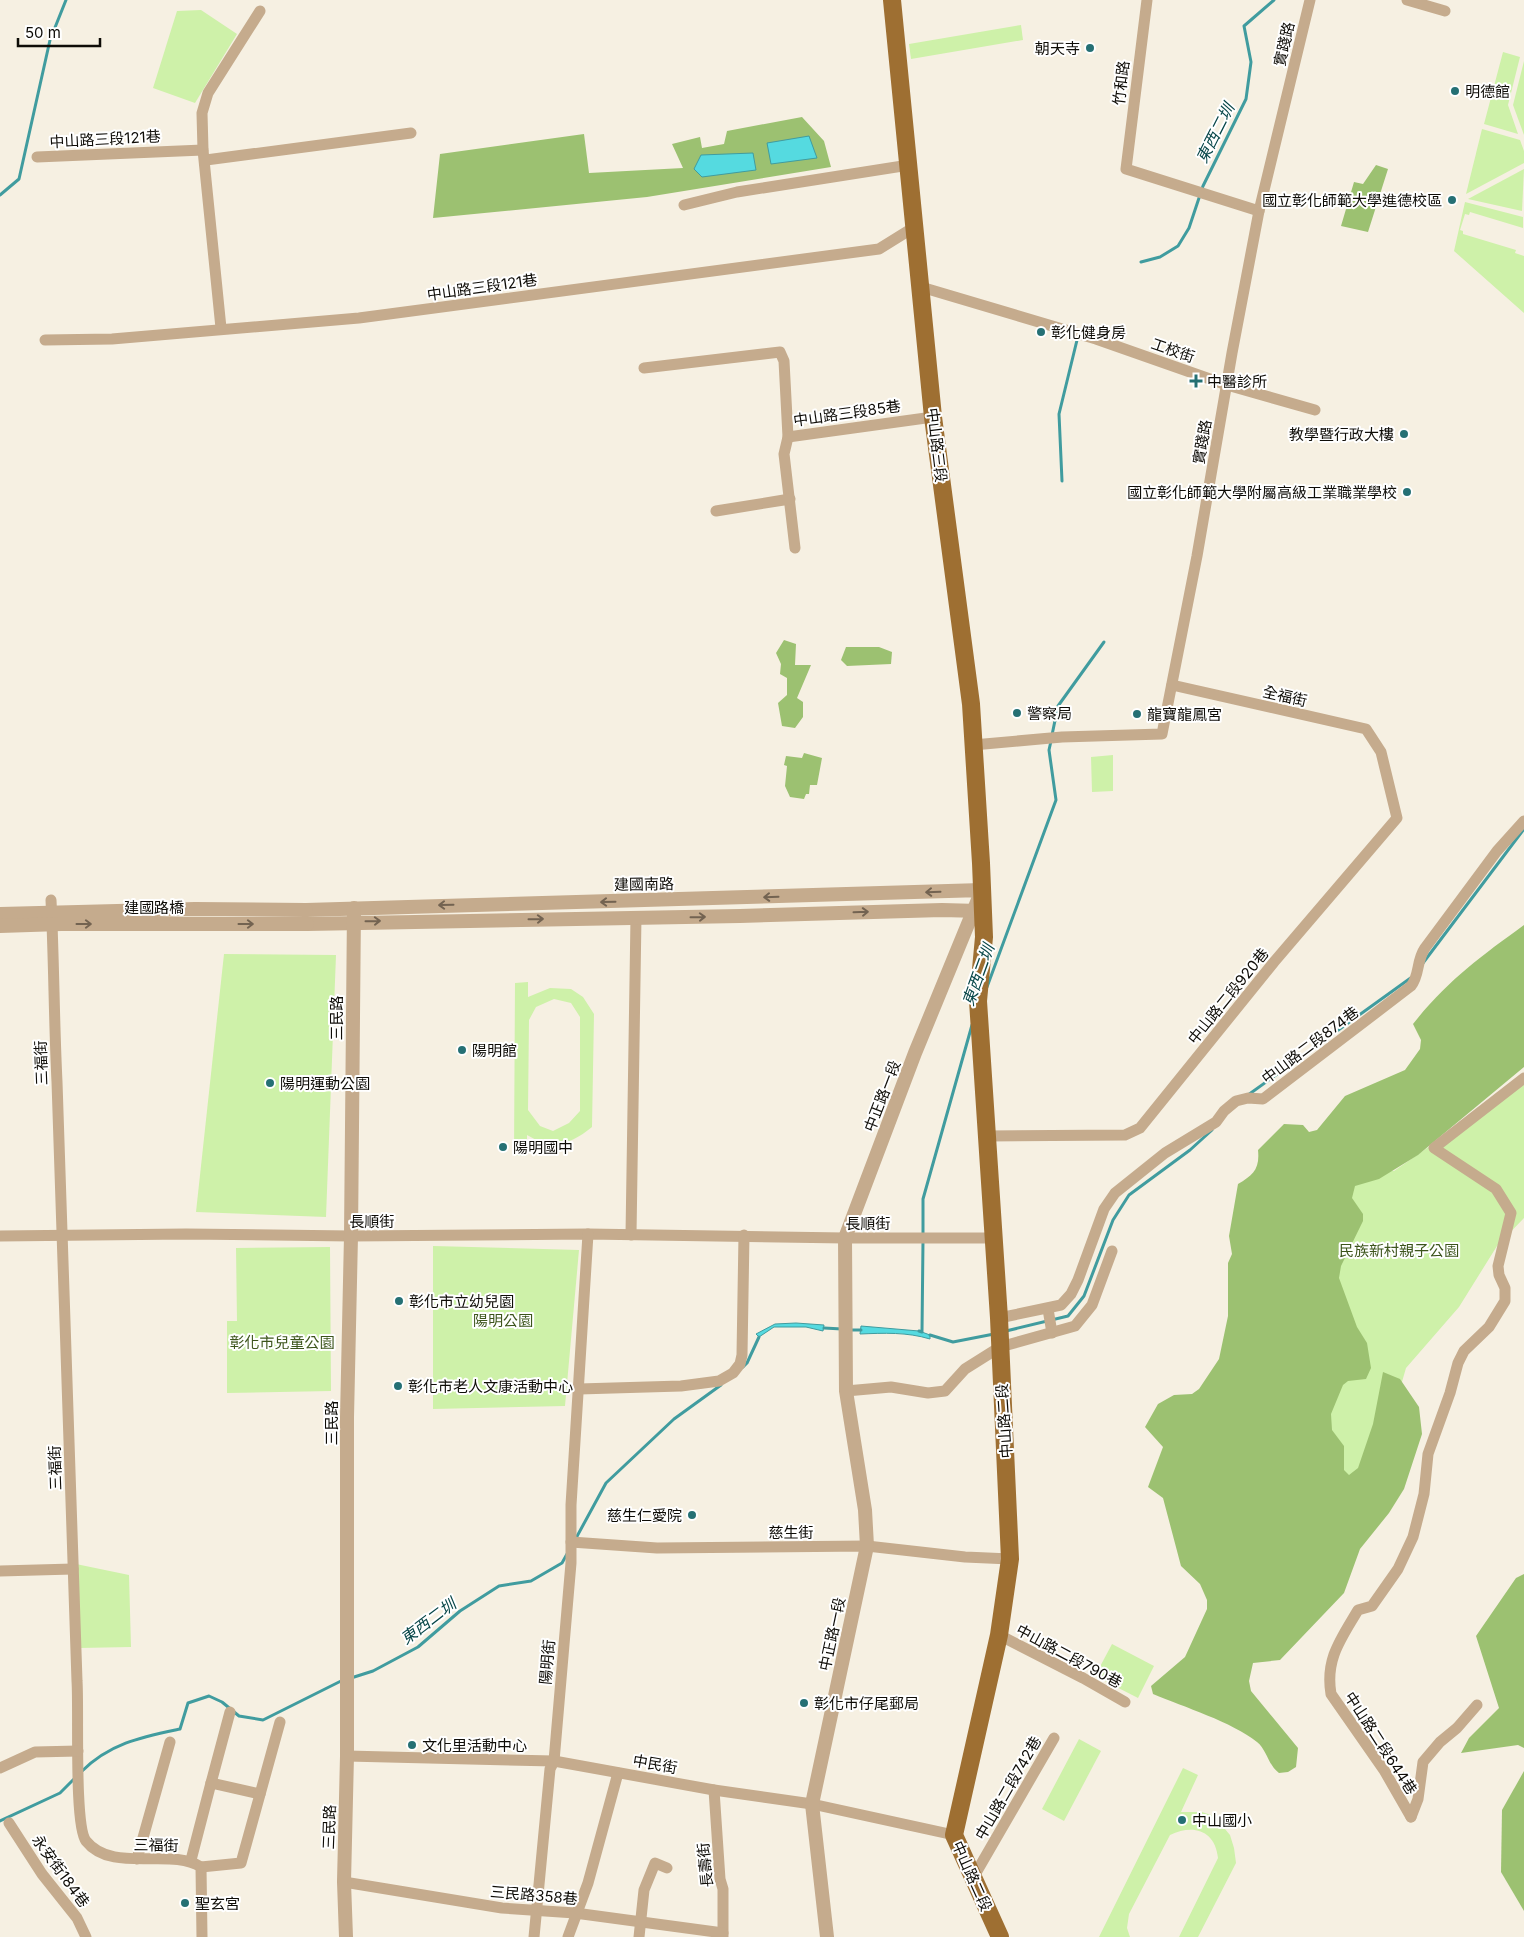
<svg xmlns="http://www.w3.org/2000/svg" width="1524" height="1937" viewBox="0 0 1524 1937" font-family="Inter,'Noto Sans TC',sans-serif">
	<rect width="100%" height="100%" fill="#f6f0e2"/>
	<!-- green -->
	<g fill="#cef1a9" fill-rule="evenodd">
		<path d="M 201,10 L 237,34 L 195,103 L 153,88 L 177,11 Z"/>
		<path d="M 1021,25 L 1023,40 L 911,59 L 909,44 Z"/>
		<path d="M 1503,52 L 1520,57 L 1508,105 L 1518,134 L 1484,124 Z"/>
		<path d="M 1524,61 L 1524,135 L 1513,105 Z"/>
		<path d="M 1482,129 L 1520,140 L 1524,151 L 1524,163 L 1466,194 Z"/>
		<path d="M 1524,169 L 1522,211 L 1468,199 Z"/>
		<path d="M 1465,202 L 1523,217 L 1523,228 L 1470,212 L 1469,215 L 1465,214 L 1460,230 L 1463,231 L 1463,234 L 1516,250 L 1515,253 L 1524,256 L 1524,313 L 1454,251 Z"/>
		<path d="M 1113,755 L 1113,791 L 1092,792 L 1091,757 Z"/>
		<path d="M 224,954 L 336,955 L 326,1217 L 196,1212 Z"/>
		<path d="M 528,982 L 528,997 L 550,988 L 571,989 L 583,997 L 594,1014 L 592,1127 C 570,1145 552,1150 527,1135 L 527,1156 L 514,1155 L 515,983 ZM 554,999 L 571,1003 L 580,1017 L 580,1111 L 569,1123 L 553,1131 L 540,1126 L 528,1110 L 529,1020 L 536,1007 Z"/>
		<path d="M 1524,1081 L 1524,1218 L 1497,1246 L 1459,1307 L 1406,1368 L 1370,1492 L 1305,1491 L 1320,1268 L 1343,1164 L 1394,1171 Z"/>
		<path d="M 433,1246 L 579,1250 L 565,1406 L 433,1409 Z"/>
		<path d="M 330,1247 L 331,1391 L 227,1393 L 227,1321 L 237,1321 L 236,1248 Z"/>
		<path d="M 76,1564 L 129,1575 L 131,1647 L 79,1648 Z"/>
		<path d="M 1112,1644 L 1154,1666 L 1138,1698 L 1095,1676 Z"/>
		<path d="M 1079,1739 L 1101,1751 L 1064,1821 L 1042,1809 Z"/>
		<path d="M 1183,1768 L 1198,1775 L 1181,1812 L 1202,1812 L 1214,1816 L 1230,1835 L 1234,1848 L 1236,1863 L 1198,1937 L 1179,1937 L 1218,1858 C 1215,1830 1193,1824 1170,1835 L 1129,1914 L 1127,1928 L 1130,1937 L 1099,1937 Z"/>
	</g>
	<!-- forest -->
	<g fill="#9cc171">
		<path d="M 802,117 L 824,141 L 831,167 L 647,197 L 433,218 L 440,154 L 584,134 L 589,173 L 683,168 L 672,144 L 700,137 L 702,148 L 724,144 L 727,131 Z"/>
		<path d="M 1376,165 L 1388,169 L 1368,232 L 1341,226 L 1354,182 L 1363,184 Z"/>
		<path d="M 784,640 L 796,644 L 795,665 L 811,665 L 797,698 L 803,702 L 803,717 L 795,728 L 782,726 L 778,703 L 787,695 L 787,678 L 780,674 L 781,664 L 776,653 Z"/>
		<path d="M 846,647 L 879,647 L 892,652 L 891,664 L 847,666 L 841,660 Z"/>
		<path d="M 804,753 L 822,758 L 817,785 L 810,785 L 809,794 L 806,794 L 804,799 L 790,797 L 785,786 L 787,766 L 784,765 L 786,756 L 802,758 Z"/>
		<path d="M 1524,925 L 1524,1067 L 1418,1155 L 1379,1179 L 1355,1186 L 1352,1198 L 1363,1214 L 1363,1221 L 1341,1266 L 1339,1278 L 1357,1327 L 1367,1343 L 1371,1368 L 1366,1379 L 1348,1381 L 1343,1385 L 1331,1414 L 1332,1430 L 1344,1446 L 1344,1470 L 1349,1475 L 1358,1468 L 1373,1424 L 1383,1372 L 1400,1379 L 1419,1407 L 1422,1434 L 1404,1489 L 1389,1513 L 1360,1549 L 1344,1593 L 1280,1660 L 1253,1663 L 1249,1681 L 1251,1691 L 1298,1748 L 1296,1767 L 1288,1772 L 1279,1773 C 1268,1765 1267,1750 1257,1742 C 1232,1722 1184,1707 1153,1694 L 1151,1686 L 1185,1657 L 1207,1609 L 1207,1600 L 1200,1584 L 1181,1566 L 1163,1498 L 1148,1487 L 1163,1447 L 1145,1427 L 1158,1404 L 1174,1395 L 1192,1394 L 1199,1389 L 1219,1359 L 1228,1316 L 1228,1263 L 1232,1254 L 1229,1236 L 1238,1184 C 1253,1175 1260,1169 1258,1150 L 1284,1124 L 1303,1125 L 1309,1132 L 1317,1130 L 1345,1096 L 1405,1070 L 1420,1049 L 1421,1040 L 1413,1024 C 1447,981 1480,957 1524,925 Z"/>
		<path d="M 1524,1574 L 1524,1748 L 1518,1745 L 1461,1753 L 1469,1738 L 1499,1708 L 1476,1636 L 1516,1578 Z"/>
		<path d="M 1524,1771 L 1524,1911 L 1501,1872 L 1502,1810 Z"/>
	</g>
	<!-- water -->
	<g fill="#55dae0" stroke="#409c9f">
		<path d="M 809,136 L 817,158 L 771,164 L 767,143 Z"/>
		<path d="M 753,153 L 756,170 L 702,177 L 694,169 L 701,155 Z"/>
		<path d="M 796,1323 L 824,1325 L 823,1331 L 806,1327 L 774,1327 L 759,1337 L 756,1334 L 775,1324 Z"/>
		<path d="M 861,1326 L 919,1331 L 930,1335 L 930,1339 C 907,1332 884,1333 860,1334 Z"/>
	</g>
	<g fill="none" stroke-linecap="round" stroke-linejoin="round">
		<!-- stream -->
		<g stroke="#409c9f" stroke-width="3">
			<path d="M 0,195 L 19,179 L 50,40 L 66,0"/>
			<path d="M 1141,262 L 1160,257 L 1178,246 L 1189,228 L 1203,186 L 1246,99 L 1251,62 L 1244,26 L 1274,0"/>
			<path d="M 1062,481 L 1059,414 L 1078,336"/>
			<path d="M 1052,735 L 1058,706 L 1104,642"/>
			<path d="M 1423,963 L 1524,829"/>
			<path d="M 987,987 L 1056,800 L 1049,750 L 1051,741"/>
			<path d="M 1248,1095 L 1412,977"/>
			<path d="M 923,1235 L 923,1199 L 972,1025"/>
			<path d="M 824,1328 L 842,1329"/>
			<path d="M 849,1330 L 861,1330"/>
			<path d="M 919,1331 L 922,1332 L 923,1241"/>
			<path d="M 1006,1331 L 1068,1316 L 1084,1296 L 1113,1220 L 1129,1195 L 1190,1150 L 1212,1130"/>
			<path d="M 930,1335 L 953,1342 L 994,1334"/>
			<path d="M 743,1367 L 747,1363 L 759,1337"/>
			<path d="M 575,1540 L 606,1483 L 674,1419 L 721,1385"/>
			<path d="M 351,1678 L 373,1671 L 418,1647 L 460,1611 L 499,1586 L 531,1581 L 562,1563 L 567,1554"/>
			<path d="M 81,1772 C 110,1743 142,1737 180,1729 L 188,1703 L 209,1696 L 222,1702 L 239,1716 L 263,1720 L 343,1680"/>
			<path d="M 0,1821 L 60,1793 L 75,1778"/>
		</g>
		<!-- minor -->
		<g stroke="#c5ab8d" stroke-width="11">
			<path d="M 1147,0 L 1126,169 L 1259,211"/>
			<path d="M 1407,0 L 1445,11"/>
			<path d="M 37,157 L 203,150"/>
			<path d="M 206,160 L 411,133"/>
			<path d="M 684,205 L 737,192 L 909,165"/>
			<path d="M 921,287 L 1096,339 L 1227,385 L 1315,410"/>
			<path d="M 221,328 L 203,150 L 202,113 L 208,93 L 260,11"/>
			<path d="M 45,340 L 112,339 L 359,318 L 879,249 L 916,226"/>
			<path d="M 644,368 L 780,352 L 784,361 L 788,437 L 784,454 L 795,548"/>
			<path d="M 788,437 L 933,417"/>
			<path d="M 716,511 L 790,499"/>
			<path d="M 973,745 L 1062,737 L 1162,734 L 1197,556 L 1232,353 L 1259,211 L 1310,0"/>
			<path d="M 51,900 C 54,961 54,1022 57,1082 C 64,1282 69,1482 77,1681 C 79,1708 74,1826 86,1841 C 112,1874 171,1847 201,1867 L 202,1937"/>
			<path d="M 987,1136 L 1125,1135 L 1140,1128 L 1274,962 L 1397,818 L 1381,752 L 1366,729 L 1172,685"/>
			<path d="M 631,1235 L 636,917"/>
			<path d="M 0,1236 L 186,1234 L 351,1236 L 588,1234 L 845,1238 L 993,1238"/>
			<path d="M 1048,1309 L 1052,1333"/>
			<path d="M 999,1318 L 1061,1305 L 1071,1294 L 1078,1280 L 1104,1209 L 1115,1193 L 1165,1153 L 1216,1122 L 1224,1111 L 1236,1101 L 1248,1098 L 1263,1099 L 1411,986 C 1420,975 1416,961 1425,948 L 1497,851 L 1524,821"/>
			<path d="M 579,1389 L 681,1386 L 719,1381 L 733,1373 L 740,1364 L 742,1355 L 744,1235"/>
			<path d="M 846,1391 L 891,1387 L 928,1393 L 945,1391 L 965,1369 L 1000,1347 L 1075,1326 L 1092,1305 L 1112,1251"/>
			<path d="M 571,1542 L 657,1548 L 867,1546 L 965,1557 L 1010,1559"/>
			<path d="M 0,1571 L 73,1569"/>
			<path d="M 999,1635 L 1083,1678 L 1125,1702"/>
			<path d="M 347,1756 L 554,1761 L 714,1790 L 812,1804 L 954,1835"/>
			<path d="M 0,1768 L 35,1752 L 78,1751"/>
			<path d="M 211,1783 L 230,1712"/>
			<path d="M 714,1790 L 720,1879 L 723,1889 L 723,1937"/>
			<path d="M 1411,1817 L 1384,1770 L 1331,1694 C 1325,1659 1341,1639 1358,1610 L 1372,1606 L 1398,1569 L 1413,1537 L 1424,1494 L 1428,1454 L 1450,1393 L 1458,1363 L 1464,1351 L 1489,1327 L 1505,1301 L 1505,1288 L 1499,1275 L 1498,1266 L 1511,1213 L 1496,1189 L 1434,1148 L 1524,1078"/>
			<path d="M 1411,1817 L 1418,1799 L 1423,1762 L 1440,1742 L 1457,1728 L 1477,1705"/>
			<path d="M 9,1823 L 42,1874 L 77,1918 L 86,1937"/>
			<path d="M 137,1859 L 170,1742"/>
			<path d="M 191,1860 L 211,1783 L 260,1794"/>
			<path d="M 201,1867 L 241,1863 L 280,1722"/>
			<path d="M 973,1878 L 1054,1738"/>
			<path d="M 344,1882 L 502,1908 L 575,1913 L 723,1933"/>
			<path d="M 534,1937 L 550,1769 L 554,1761 L 571,1563 L 571,1505 L 588,1234"/>
			<path d="M 568,1937 L 588,1883 L 618,1773"/>
			<path d="M 639,1937 L 644,1890 L 655,1863 L 667,1868"/>
		</g>
		<!-- tertiary -->
		<g stroke="#c5ab8d" stroke-width="14">
			<path d="M 306,910 L 982,890 L 915,1053 L 845,1238 L 846,1391 L 865,1510 L 867,1546 L 812,1804 L 827,1937"/>
			<path d="M 307,924 L 740,916 L 942,910 L 979,911"/>
			<path d="M 346,1937 L 344,1882 L 347,1756 L 347,1417 L 351,1236 L 354,908"/>
		</g>
		<!-- primary -->
		<path stroke="#9e6f32" stroke-width="18" d="M 892,0 L 933,417 L 971,704 L 981,863 L 984,937 L 978,1001 L 999,1318 L 1010,1559 L 999,1635 L 954,1835 L 1000,1937"/>
		<!-- tertiary-bridge -->
		<g stroke="#c5ab8d" stroke-width="14">
			<path d="M 0,914 L 195,909 L 306,910"/>
			<path d="M 0,926 L 61,924 L 307,924"/>
		</g>
	</g>
	<!-- one-way arrows -->
	<defs><path id="oneway-shaft" d="M-6 0H5M1.5-3L5.5 0L1.5 3" fill="none" stroke-width="1.6" stroke-linecap="round" stroke-linejoin="round" transform="scale(1.25)"/></defs>
	<g stroke="#736351">
		<use href="#oneway-shaft" transform="translate(933 892) rotate(178)"/>
		<use href="#oneway-shaft" transform="translate(771 897) rotate(178)"/>
		<use href="#oneway-shaft" transform="translate(608 902) rotate(179)"/>
		<use href="#oneway-shaft" transform="translate(446 905) rotate(179)"/>
		<use href="#oneway-shaft" transform="translate(861 912) rotate(-2)"/>
		<use href="#oneway-shaft" transform="translate(698 917) rotate(-1)"/>
		<use href="#oneway-shaft" transform="translate(536 919) rotate(-1)"/>
		<use href="#oneway-shaft" transform="translate(373 921) rotate(-1)"/>
		<use href="#oneway-shaft" transform="translate(84 924)"/>
		<use href="#oneway-shaft" transform="translate(246 924)"/>
	</g>
	<!-- markers -->
	<g fill="#257074" stroke="#fff" stroke-width="2">
		<circle cx="1090" cy="48" r="5"/>
		<circle cx="1455" cy="91" r="5"/>
		<circle cx="1452" cy="200" r="5"/>
		<circle cx="1041" cy="332" r="5"/>
		<path d="M1193.5 373.5h5v5h5v5h-5v5h-5v-5h-5v-5h5z"/>
		<circle cx="1404" cy="434" r="5"/>
		<circle cx="1407" cy="492" r="5"/>
		<circle cx="1017" cy="713" r="5"/>
		<circle cx="1137" cy="714" r="5"/>
		<circle cx="462" cy="1050" r="5"/>
		<circle cx="270" cy="1083" r="5"/>
		<circle cx="503" cy="1147" r="5"/>
		<circle cx="399" cy="1301" r="5"/>
		<circle cx="398" cy="1386" r="5"/>
		<circle cx="692" cy="1515" r="5"/>
		<circle cx="804" cy="1703" r="5"/>
		<circle cx="412" cy="1745" r="5"/>
		<circle cx="1182" cy="1820" r="5"/>
		<circle cx="185" cy="1903" r="5"/>
	</g>
	<g text-anchor="middle" dominant-baseline="central" stroke-width="4" stroke-linejoin="round" paint-order="stroke">
		<!-- street labels -->
		<g font-size="15" fill="#0e0c07" stroke="#fff">
			<text transform="translate(1284 44) rotate(-77)">實踐路</text>
			<text transform="translate(1121 83) rotate(-83)">竹和路</text>
			<text transform="translate(105 139) rotate(-3)">中山路三段121巷</text>
			<text transform="translate(482 287) rotate(-8)">中山路三段121巷</text>
			<text transform="translate(1173 350) rotate(19)">工校街</text>
			<text transform="translate(847 413) rotate(-8)">中山路三段85巷</text>
			<text transform="translate(1202 442) rotate(-80)">實踐路</text>
			<text transform="translate(937 445) rotate(83)">中山路三段</text>
			<text transform="translate(1285 696) rotate(13)">全福街</text>
			<text transform="translate(644 884) rotate(-1)">建國南路</text>
			<text x="154" y="907">建國路橋</text>
			<text transform="translate(1228 996) rotate(-51)">中山路二段920巷</text>
			<text transform="translate(336 1018) rotate(-90)">三民路</text>
			<text transform="translate(1310 1045) rotate(-37)">中山路二段874巷</text>
			<text transform="translate(41 1063) rotate(-92)">三福街</text>
			<text transform="translate(882 1096) rotate(-69)">中正路一段</text>
			<text x="372" y="1221">長順街</text>
			<text x="868" y="1223">長順街</text>
			<text transform="translate(1004 1421) rotate(-94)">中山路二段</text>
			<text transform="translate(331 1423) rotate(-90)">三民路</text>
			<text transform="translate(55 1468) rotate(-92)">三福街</text>
			<text x="791" y="1532">慈生街</text>
			<text transform="translate(832 1634) rotate(-78)">中正路一段</text>
			<text transform="translate(1069 1656) rotate(28)">中山路二段790巷</text>
			<text transform="translate(547 1662) rotate(-85)">陽明街</text>
			<text transform="translate(1381 1743) rotate(57)">中山路二段644巷</text>
			<text transform="translate(655 1764) rotate(10)">中民街</text>
			<text transform="translate(1008 1788) rotate(-60)">中山路二段742巷</text>
			<text transform="translate(329 1827) rotate(-88)">三民路</text>
			<text transform="translate(156 1845) rotate(1)">三福街</text>
			<text transform="translate(705 1865) rotate(-96)">長壽街</text>
			<text transform="translate(61 1871) rotate(54)">永安街184巷</text>
			<text transform="translate(972 1876) rotate(66)">中山路二段</text>
			<text transform="translate(534 1895) rotate(5)">三民路358巷</text>
		</g>
		<!-- poi labels -->
		<g font-size="15" fill="#0e0c07" stroke="#fff" text-anchor="start">
			<text x="1080" y="48" text-anchor="end">朝天寺</text>
			<text x="1465" y="91">明德館</text>
			<text x="1442" y="200" text-anchor="end">國立彰化師範大學進德校區</text>
			<text x="1051" y="332">彰化健身房</text>
			<text x="1207" y="381">中醫診所</text>
			<text x="1394" y="434" text-anchor="end">教學暨行政大樓</text>
			<text x="1397" y="492" text-anchor="end">國立彰化師範大學附屬高級工業職業學校</text>
			<text x="1027" y="713">警察局</text>
			<text x="1147" y="714">龍寶龍鳳宮</text>
			<text x="472" y="1050">陽明館</text>
			<text x="280" y="1083">陽明運動公園</text>
			<text x="513" y="1147">陽明國中</text>
			<text x="409" y="1301">彰化市立幼兒園</text>
			<text x="408" y="1386">彰化市老人文康活動中心</text>
			<text x="682" y="1515" text-anchor="end">慈生仁愛院</text>
			<text x="814" y="1703">彰化市仔尾郵局</text>
			<text x="422" y="1745">文化里活動中心</text>
			<text x="1192" y="1820">中山國小</text>
			<text x="195" y="1903">聖玄宮</text>
		</g>
		<!-- park labels -->
		<g font-size="15" fill="#3d551c" stroke="#fff">
			<text x="1399" y="1250">民族新村親子公園</text>
			<text x="503" y="1320">陽明公園</text>
			<text x="282" y="1342">彰化市兒童公園</text>
		</g>
		<!-- water labels -->
		<g font-size="16" font-style="italic" fill="#074648" stroke="#fff">
			<text transform="translate(1215 133) rotate(-63)">東西二圳</text>
			<text transform="translate(978 975) rotate(-70)">東西二圳</text>
			<text transform="translate(428 1621) rotate(-37)">東西二圳</text>
		</g>
	</g>
	<!-- scale -->
	<path d="M18 38v8h82v-8" fill="none" stroke="#0e0c07" stroke-width="2.5"/>
	<text x="25" y="38" font-size="15" fill="#0e0c07" stroke="#ffffff" stroke-width="4" paint-order="stroke">50 m</text>
</svg>
